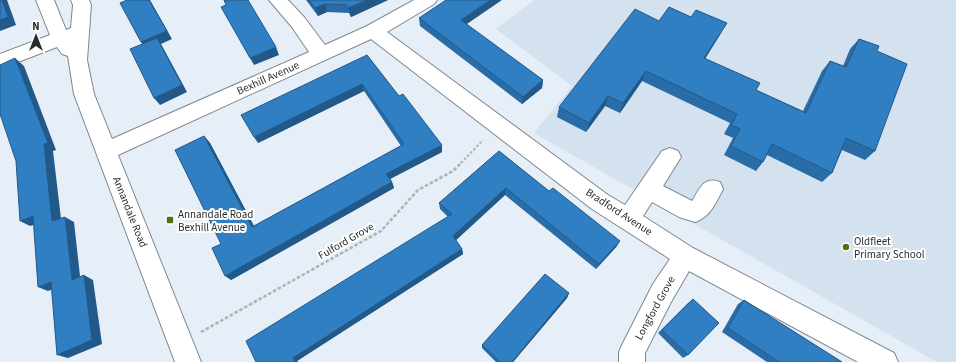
<svg xmlns="http://www.w3.org/2000/svg" width="956" height="362" viewBox="0 0 956 362" font-family="'Source Sans 3',sans-serif">
	<rect width="100%" height="100%" fill="#e6eef7"/>
	<!-- built -->
	<path fill="#d4e1ef" d="M 534,0 L 956,0 L 956,362 L 937,362 L 534,133 L 572,86 L 496,29 Z"/>
	<g fill="none" stroke-linecap="round" stroke-linejoin="round">
		<defs>
			<path id="minor" d="M 36,0 L 54,0 L 66,30 L 71,28 L 73,5 L 71,0 L 89,0 L 91,5 L 87,60 L 94,94 L 112,139 L 309,52 L 292,27 L 269,0 L 288,0 L 304,17 L 325,45 L 367,26 L 414,0 L 437,0 L 434,4 L 387,32 L 608,195 L 625,205 L 662,151 L 670,148 L 678,151 L 681,157 L 663,186 L 692,201 C 700,189 703,176 720,182 L 723,189 C 716,203 710,217 695,222 L 679,217 L 652,202 L 643,216 L 693,248 L 894,353 L 898,362 L 858,362 L 689,271 L 671,302 L 645,353 L 645,362 L 619,362 L 619,352 L 623,343 L 653,284 L 670,259 L 592,209 L 371,39 L 118,155 L 201,362 L 175,362 L 74,94 L 68,56 L 62,54 L 57,47 L 0,69 L 0,54 L 50,35 Z"/>
		</defs>
		<!-- minor casing -->
		<use href="#minor" stroke="#7f878e" stroke-width="2"/>
		<!-- path-far1 -->
		<path stroke="#acb3ba" stroke-width="2" stroke-dasharray="2.5 2" stroke-linecap="butt" d="M 461,163 L 483,140"/>
		<!-- path -->
		<path stroke="#acb3ba" stroke-width="2.5" stroke-dasharray="3.5 2" stroke-linecap="butt" d="M 201,332 L 381,231 L 418,190 L 453,171 L 462,162"/>
		<!-- minor -->
		<use href="#minor" fill="#fff" fill-rule="evenodd"/>
	</g>
	<!-- wall -->
	<g fill="#296da8">
		<path d="M 306,0 L 388,0 L 351,17 L 349,13 L 327,12 L 318,16 Z"/>
		<path d="M 419,18 L 466,24 L 543,80 L 542,88 L 522,104 L 420,26 Z"/>
		<path d="M 659,21 L 721,33 L 705,59 L 756,90 L 803,111 L 822,71 L 830,61 L 843,66 L 850,49 L 859,39 L 877,51 L 875,151 L 865,160 L 842,150 L 832,173 L 822,182 L 767,155 L 763,162 L 756,171 L 724,155 L 733,138 L 724,134 L 730,123 L 642,81 L 620,113 L 605,106 L 586,132 L 557,117 L 559,107 Z"/>
		<path d="M 367,55 L 442,152 L 390,179 L 392,182 L 394,188 L 231,280 L 221,244 L 204,136 L 210,143 L 254,226 L 401,146 L 364,91 L 258,143 Z"/>
		<path d="M 499,151 L 617,246 L 596,269 L 505,195 L 456,240 L 462,249 L 463,254 L 297,361 L 298,362 L 256,362 L 448,217 L 440,209 L 439,203 Z"/>
		<path d="M 569,293 L 567,298 L 513,362 L 496,362 L 482,348 L 482,345 Z"/>
		<path d="M 693,299 L 688,355 L 683,358 L 658,333 L 688,303 Z"/>
		<path d="M 744,300 L 842,362 L 767,362 L 722,332 L 738,304 Z"/>
	</g>
	<!-- shaded-wall -->
	<g fill="#225988">
		<path d="M 2,0 L 7,0 L 16,25 L 0,31 L 0,20 Z"/>
		<path d="M 149,0 L 150,0 L 172,39 L 161,44 L 187,92 L 160,105 L 154,98 L 147,50 L 141,42 Z"/>
		<path d="M 368,0 L 388,0 L 351,17 L 348,8 Z"/>
		<path d="M 490,0 L 502,0 L 461,28 L 461,20 Z"/>
		<path d="M 325,4 L 327,12 L 318,16 L 315,8 Z"/>
		<path d="M 727,23 L 721,33 L 699,68 L 704,58 Z"/>
		<path d="M 276,47 L 279,55 L 254,65 L 250,58 Z"/>
		<path d="M 15,58 L 24,66 L 56,150 L 53,151 L 62,227 L 52,221 Z"/>
		<path d="M 646,71 L 642,81 L 620,113 L 623,103 Z"/>
		<path d="M 543,80 L 542,88 L 522,104 L 523,97 Z"/>
		<path d="M 362,84 L 364,91 L 258,143 L 254,137 Z"/>
		<path d="M 608,96 L 605,106 L 586,132 L 589,123 Z"/>
		<path d="M 204,136 L 210,143 L 257,232 L 252,227 Z"/>
		<path d="M 442,145 L 442,152 L 388,180 L 386,174 Z"/>
		<path d="M 392,182 L 394,188 L 231,280 L 225,276 Z"/>
		<path d="M 506,188 L 505,195 L 454,242 L 453,236 Z"/>
		<path d="M 33,216 L 42,222 L 30,226 L 20,221 Z"/>
		<path d="M 65,217 L 74,222 L 81,285 L 72,280 Z"/>
		<path d="M 620,241 L 617,246 L 596,269 L 599,264 Z"/>
		<path d="M 462,249 L 463,254 L 297,361 L 298,362 L 295,362 L 293,358 Z"/>
		<path d="M 84,275 L 93,280 L 102,344 L 68,358 L 57,355 Z"/>
		<path d="M 51,282 L 61,286 L 48,291 L 38,287 Z"/>
		<path d="M 569,293 L 567,298 L 513,362 L 512,362 Z"/>
	</g>
	<!-- building -->
	<g fill="#307fc3" stroke="#225988">
		<path d="M 0,0 L 2,0 L 8,17 L 0,20 Z"/>
		<path d="M 127,0 L 149,0 L 167,31 L 141,42 L 120,3 Z"/>
		<path d="M 224,0 L 248,0 L 276,47 L 250,58 L 221,7 L 226,5 Z"/>
		<path d="M 309,0 L 368,0 L 348,8 L 346,5 L 325,4 L 315,8 Z"/>
		<path d="M 446,0 L 490,0 L 461,20 L 543,80 L 523,97 L 419,18 Z"/>
		<path d="M 669,7 L 691,17 L 696,10 L 727,23 L 704,58 L 760,83 L 756,90 L 806,113 L 830,61 L 846,67 L 859,39 L 879,46 L 877,51 L 907,64 L 875,151 L 846,138 L 832,173 L 772,144 L 763,162 L 731,146 L 740,129 L 731,125 L 737,114 L 646,71 L 623,103 L 608,96 L 589,123 L 559,107 L 635,9 L 659,21 Z"/>
		<path d="M 157,38 L 182,85 L 154,98 L 130,49 Z"/>
		<path d="M 367,55 L 399,96 L 403,94 L 442,145 L 386,174 L 392,182 L 225,276 L 212,248 L 221,244 L 175,150 L 204,136 L 252,227 L 404,144 L 362,84 L 254,137 L 241,115 Z"/>
		<path d="M 15,58 L 48,143 L 44,144 L 52,221 L 65,217 L 72,280 L 84,275 L 92,340 L 57,355 L 51,282 L 38,287 L 33,216 L 20,221 L 16,161 L 0,114 L 0,65 Z"/>
		<path d="M 499,151 L 549,191 L 553,188 L 620,241 L 599,264 L 506,188 L 453,236 L 462,249 L 293,358 L 295,362 L 256,362 L 246,341 L 452,214 L 439,203 Z"/>
		<path d="M 545,274 L 569,293 L 512,362 L 500,362 L 482,345 Z"/>
		<path d="M 693,299 L 719,323 L 688,355 L 662,330 Z"/>
		<path d="M 744,300 L 842,362 L 779,362 L 728,328 Z"/>
	</g>
	<!-- markers -->
	<g fill="#5a6c19" stroke="#fff" stroke-width="1.5">
		<rect x="166" y="216" width="8" height="8" rx="2"/>
		<circle cx="846" cy="247" r="4"/>
	</g>
	<g text-anchor="middle" dominant-baseline="central" stroke-width="4" stroke-linejoin="round" paint-order="stroke">
		<!-- street labels -->
		<g font-size="11" fill="#282b2e" stroke="#fff">
			<text transform="translate(268 78) rotate(-24)">Bexhill Avenue</text>
			<text transform="translate(130 212) rotate(68)">Annandale Road</text>
			<text transform="translate(619 212) rotate(33)">Bradford Avenue</text>
			<text transform="translate(346 241) rotate(-30)">Fulford Grove</text>
			<text transform="translate(655 308) rotate(-61)">Longford Grove</text>
		</g>
		<!-- poi labels -->
		<g font-size="11" fill="#282b2e" stroke="#fff" text-anchor="start">
			<text x="178" y="214">Annandale Road<tspan x="178" dy="13">Bexhill Avenue</tspan></text>
			<text x="854" y="241">Oldfleet<tspan x="854" dy="13">Primary School</tspan></text>
		</g>
	</g>
	<!-- north arrow -->
	<g transform="translate(36 36)" stroke="#ffffff" stroke-width="3" paint-order="stroke">
	<path d="M0-3L7 15L0 10L-7 15Z" fill="#282b2e"/>
	<text y="-6" font-size="11" font-weight="bold" text-anchor="middle" fill="#282b2e">N</text>
	</g>
</svg>
